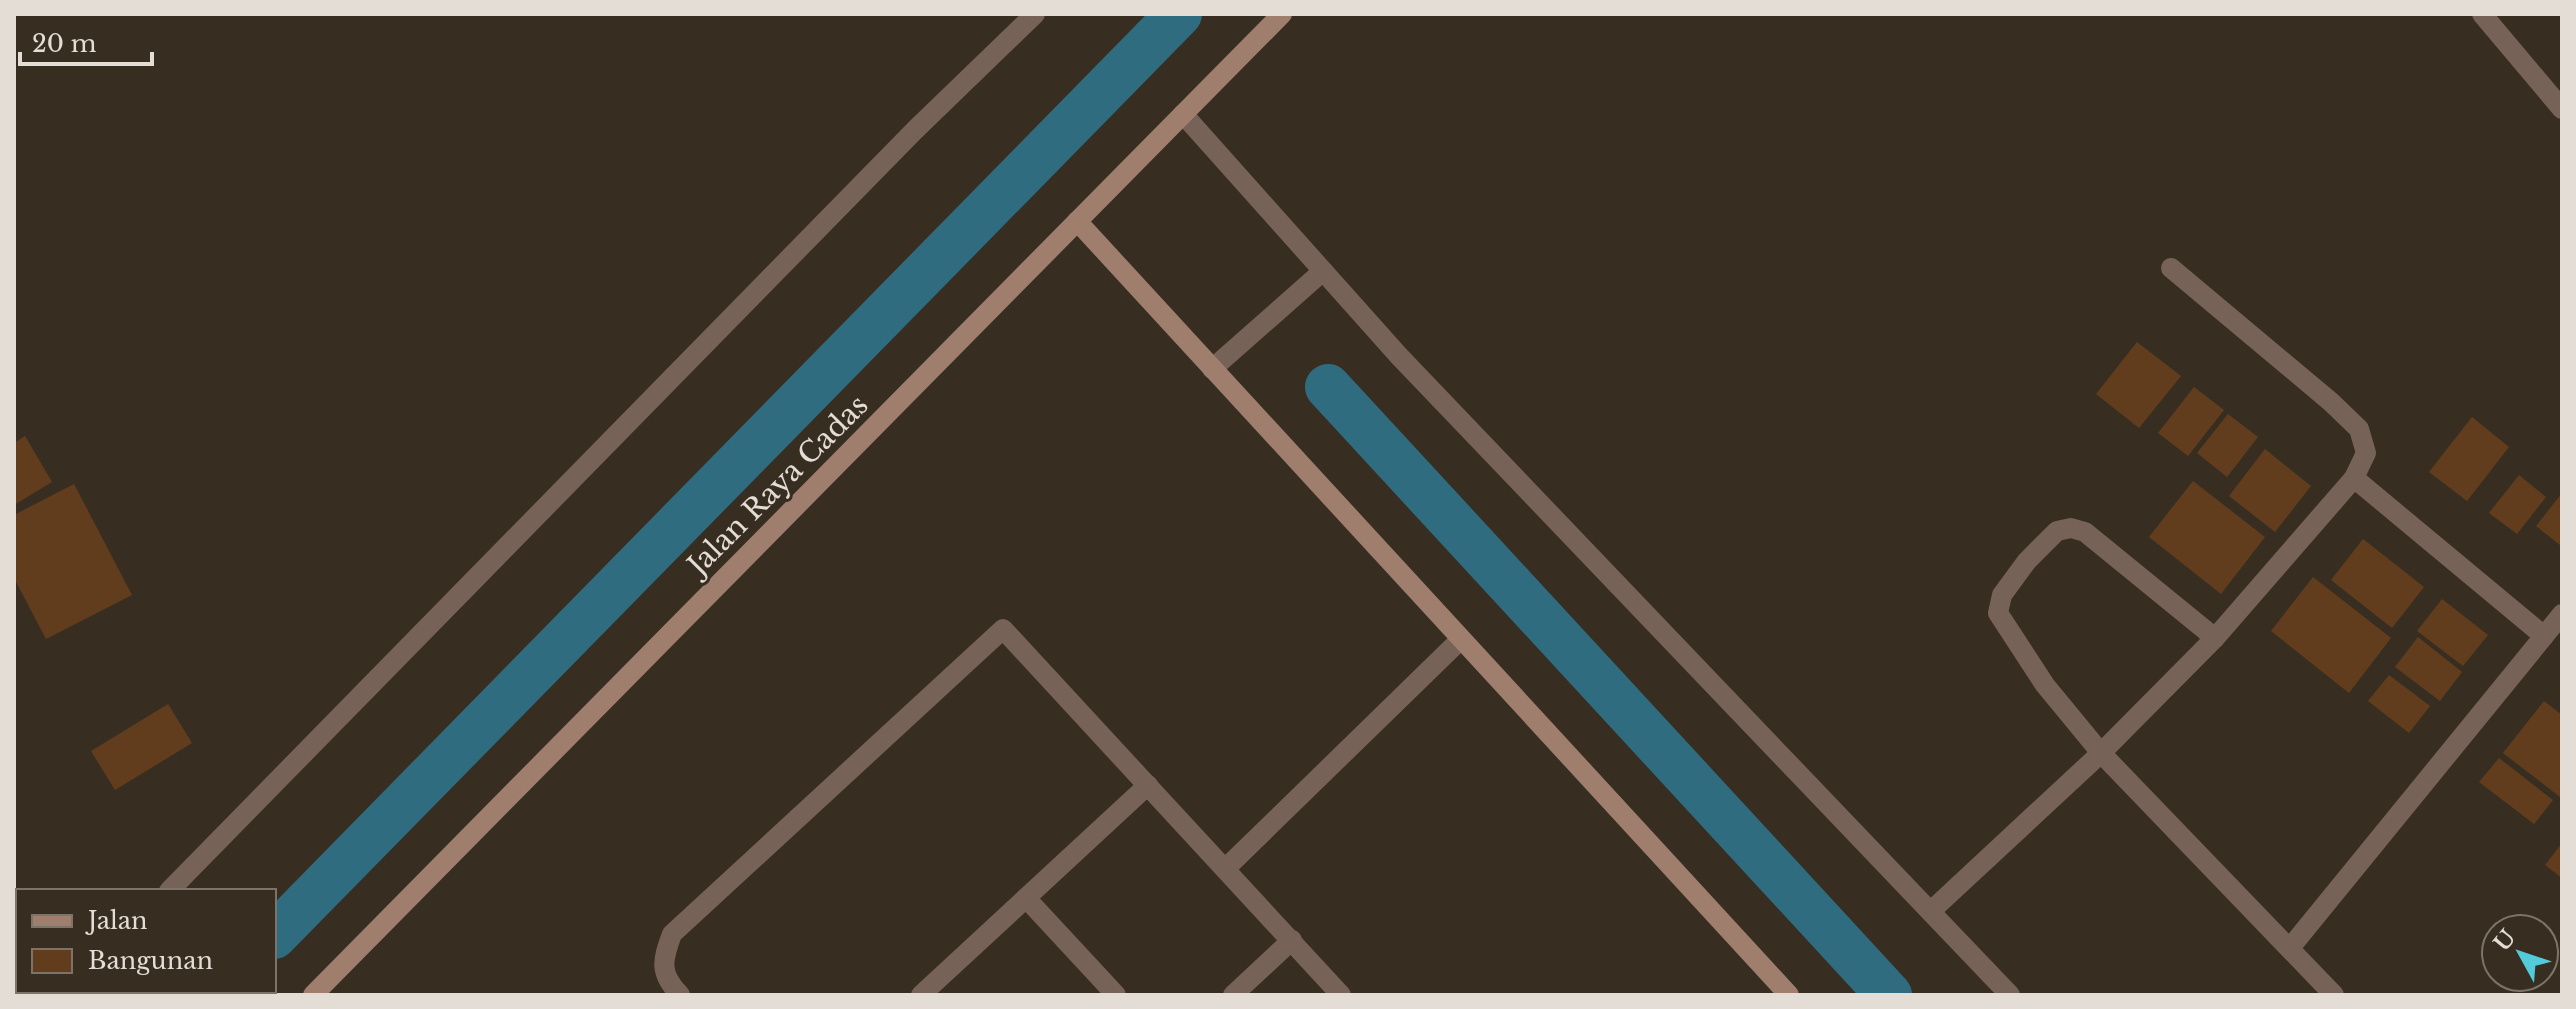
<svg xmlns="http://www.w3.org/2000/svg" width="2576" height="1009" viewBox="0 0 2576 1009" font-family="'Libre Baskerville',serif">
	<rect width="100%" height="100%" fill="#372e21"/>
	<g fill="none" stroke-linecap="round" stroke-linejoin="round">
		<!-- canal -->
		<g stroke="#306c80" stroke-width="46">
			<path d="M 1328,387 L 1889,995"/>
			<path d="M 274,936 L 1179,14"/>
			<path d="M 217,995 L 221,991"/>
		</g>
	</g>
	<!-- building -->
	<g fill="#623d1d">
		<path d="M 2137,342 L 2181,376 L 2139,428 L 2096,394 Z"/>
		<path d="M 2194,387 L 2224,410 L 2188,456 L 2158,433 Z"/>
		<path d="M 2228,414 L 2258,437 L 2227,477 L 2197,453 Z"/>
		<path d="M 2472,417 L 2509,447 L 2467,501 L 2429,472 Z"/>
		<path d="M 25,436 L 52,482 L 14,505 L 14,443 Z"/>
		<path d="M 2265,449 L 2311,486 L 2275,532 L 2229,496 Z"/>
		<path d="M 2519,475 L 2546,497 L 2517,534 L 2489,513 Z"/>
		<path d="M 2193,481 L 2265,537 L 2221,594 L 2149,537 Z"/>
		<path d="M 74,484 L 132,595 L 46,639 L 14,578 L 14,515 Z"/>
		<path d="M 2562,493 L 2562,542 L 2560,545 L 2536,526 Z"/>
		<path d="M 2363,539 L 2424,587 L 2392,628 L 2331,580 Z"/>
		<path d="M 2313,577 L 2391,638 L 2349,693 L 2271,631 Z"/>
		<path d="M 2442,599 L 2488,635 L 2463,666 L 2417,631 Z"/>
		<path d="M 2418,637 L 2462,672 L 2440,701 L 2395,667 Z"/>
		<path d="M 2389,675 L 2430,706 L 2409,733 L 2368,701 Z"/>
		<path d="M 2544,701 L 2562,715 L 2560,797 L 2503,753 Z"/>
		<path d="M 168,704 L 192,743 L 115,790 L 91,751 Z"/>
		<path d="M 2499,758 L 2553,800 L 2534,824 L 2479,782 Z"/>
		<path d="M 2562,843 L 2562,878 L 2545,865 Z"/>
	</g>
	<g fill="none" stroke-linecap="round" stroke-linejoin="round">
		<!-- street -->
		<g stroke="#776258" stroke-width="20">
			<path d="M 2482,14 L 2562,109"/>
			<path d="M 1183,114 L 1399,356 L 2010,995"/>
			<path d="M 1212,369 L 1323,271"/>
			<path d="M 2354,478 L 2544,636"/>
			<path d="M 2215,638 L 2085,532 L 2071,528 L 2057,531 L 2027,561 L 2002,595 L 1998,613 L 2045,685 L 2101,753 L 2334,995"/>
			<path d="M 1225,869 L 1460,640"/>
			<path d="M 169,891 L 915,130 L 1035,14"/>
			<path d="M 1026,898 L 1116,995"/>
			<path d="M 1931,911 L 2101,753 L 2215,638 L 2354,478 L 2366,453 L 2359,429 L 2331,402 L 2171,268"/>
			<path d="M 2290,948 L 2562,614"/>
			<path d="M 70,995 L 74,991"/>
			<path d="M 680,995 C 659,973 662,961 672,934 L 1003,629 L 1341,995"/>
			<path d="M 921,995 L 1148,785"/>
			<path d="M 1233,995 L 1292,940"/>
		</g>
		<!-- secondary -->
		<g stroke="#9f7e6e" stroke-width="20">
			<path d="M 1077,221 L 1789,995"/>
			<path d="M 313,995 L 1282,14"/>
		</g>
	</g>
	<g text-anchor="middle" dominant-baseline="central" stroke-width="6" stroke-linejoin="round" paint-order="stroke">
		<!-- street labels -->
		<g font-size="28" fill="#e4ddd5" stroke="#372e21">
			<text transform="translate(778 485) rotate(-45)">Jalan Raya Cadas</text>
		</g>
	</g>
	<!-- border -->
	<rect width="2576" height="1009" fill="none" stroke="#e4ddd5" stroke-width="32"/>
	<!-- legend -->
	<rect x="16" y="889" width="260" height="104" fill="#372e21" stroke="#7c7469" stroke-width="2"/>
	<rect x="32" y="915" width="40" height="12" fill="#9f7e6e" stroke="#7c7469" stroke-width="2"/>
	<text x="88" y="929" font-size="24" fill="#e4ddd5">Jalan</text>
	<rect x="32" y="949" width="40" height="24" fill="#623d1d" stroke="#7c7469" stroke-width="2"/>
	<text x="88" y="969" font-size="24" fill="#e4ddd5">Bangunan</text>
	<!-- north arrow -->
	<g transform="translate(2520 953) rotate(310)"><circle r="38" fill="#372e21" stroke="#7c7469" stroke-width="2"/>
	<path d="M0-6L14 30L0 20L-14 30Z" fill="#53cbda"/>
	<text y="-12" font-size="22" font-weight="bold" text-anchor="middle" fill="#e4ddd5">U</text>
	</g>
	<!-- scale -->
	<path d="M20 52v12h132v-12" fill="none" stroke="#e4ddd5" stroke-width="4"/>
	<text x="32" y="52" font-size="24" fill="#e4ddd5" stroke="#372e21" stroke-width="6" paint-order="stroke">20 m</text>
</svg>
